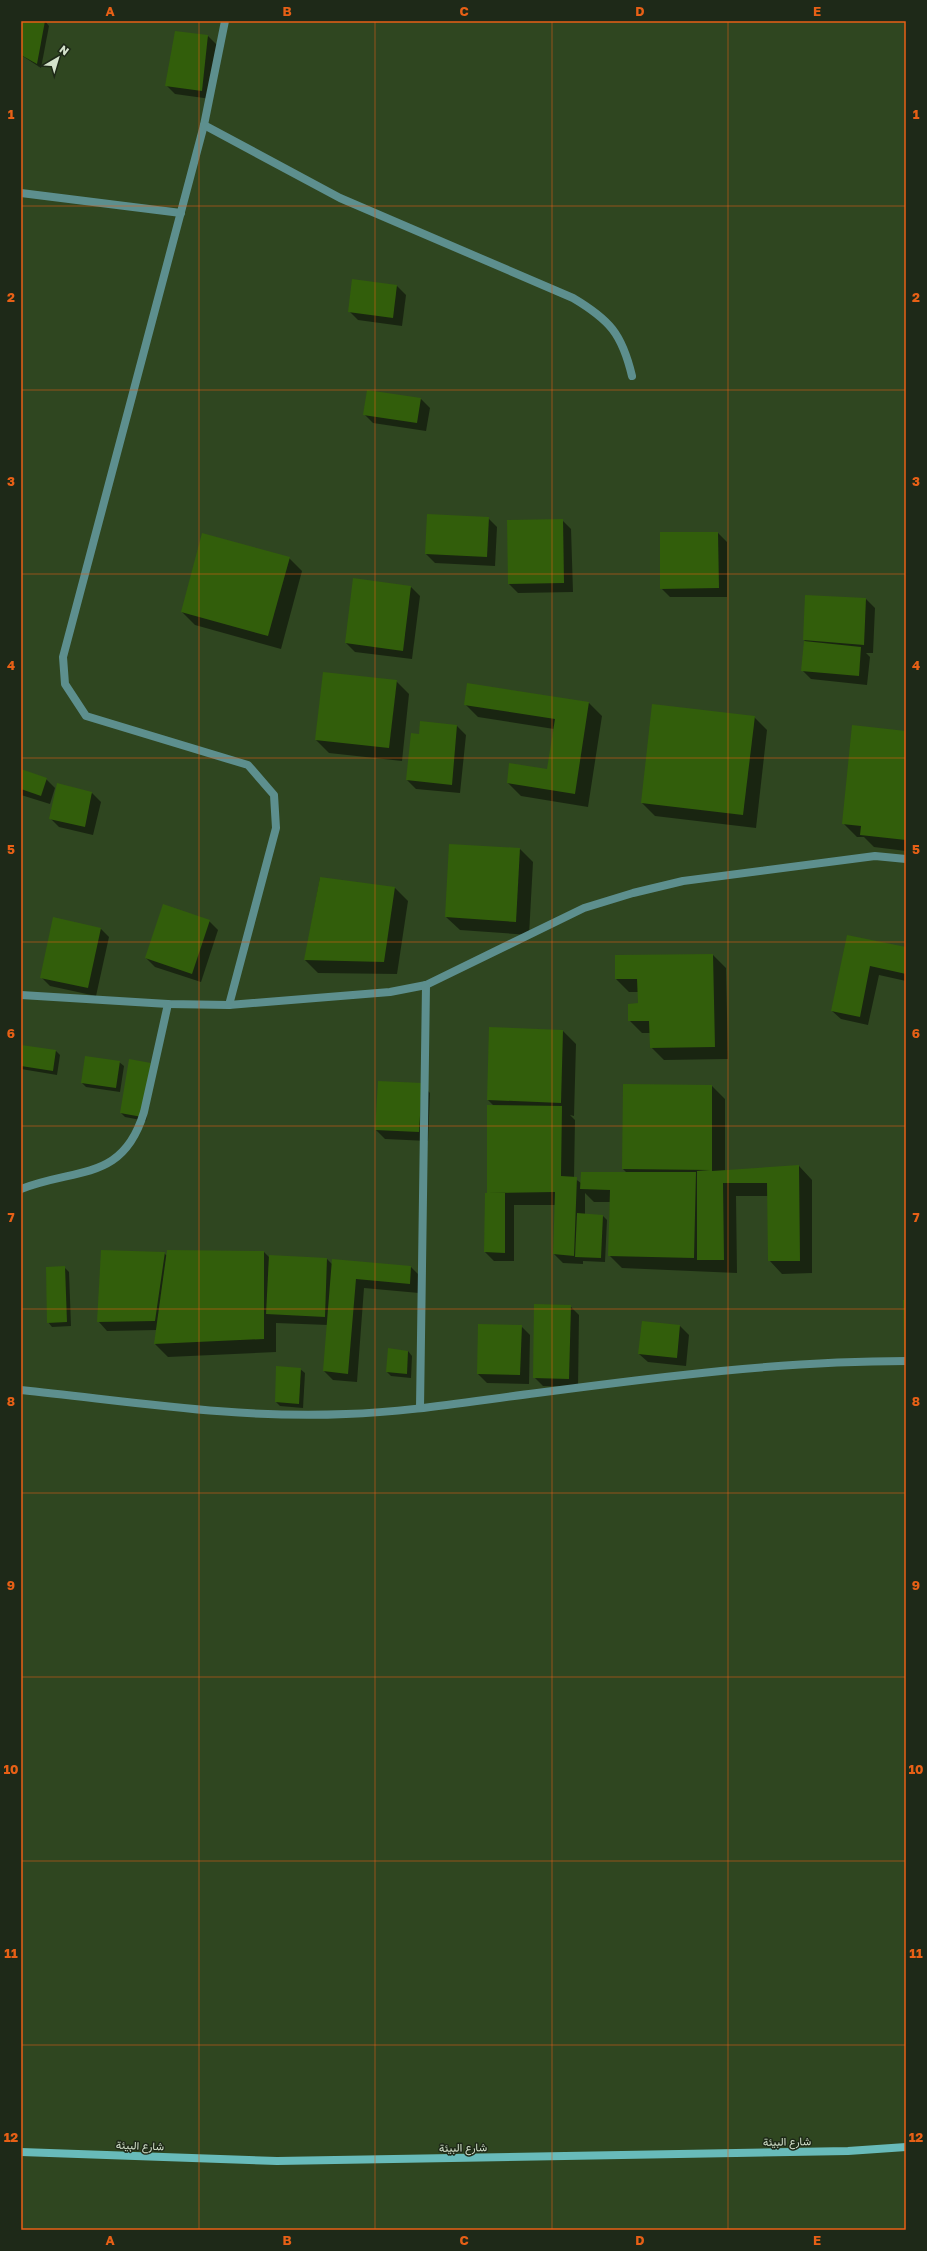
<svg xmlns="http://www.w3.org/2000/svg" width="927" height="2251" viewBox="0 0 927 2251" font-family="'Golos Text',Vazirmatn,sans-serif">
	<rect width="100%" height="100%" fill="#2f4620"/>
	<!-- shadow -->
	<g fill="#0007">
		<path d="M 22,21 L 45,21 L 49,26 L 41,68 L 21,55 Z"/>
		<path d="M 208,36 L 217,45 L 211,99 L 175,94 L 166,85 Z"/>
		<path d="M 397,286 L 406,295 L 402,326 L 358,320 L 349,311 Z"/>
		<path d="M 368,391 L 421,399 L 430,408 L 426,431 L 373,423 L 364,414 Z"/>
		<path d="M 488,518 L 497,527 L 495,566 L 435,563 L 426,554 Z"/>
		<path d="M 562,520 L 571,529 L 573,592 L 518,593 L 509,584 Z"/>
		<path d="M 718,533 L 727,542 L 727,597 L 670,597 L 661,588 Z"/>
		<path d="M 289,558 L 302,571 L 281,649 L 195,625 L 182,612 Z"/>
		<path d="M 411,587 L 420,596 L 412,659 L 355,652 L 346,643 Z"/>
		<path d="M 866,599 L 875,608 L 873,653 L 866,653 L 870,657 L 867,685 L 811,679 L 802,670 L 807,643 L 804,640 Z"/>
		<path d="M 396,681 L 409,694 L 402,761 L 329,753 L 316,740 Z"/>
		<path d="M 468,684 L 589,703 L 602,716 L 588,807 L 521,796 L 508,783 L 548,770 L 554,729 L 478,717 L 465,704 Z"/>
		<path d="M 754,717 L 767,730 L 756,828 L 655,816 L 642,803 Z"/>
		<path d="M 421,722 L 457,726 L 466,735 L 460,793 L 416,789 L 407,780 L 420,735 Z"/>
		<path d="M 906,732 L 906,851 L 874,847 L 864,837 L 857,837 L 844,824 Z"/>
		<path d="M 21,770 L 46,779 L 55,788 L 50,804 L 21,795 Z"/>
		<path d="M 92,793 L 101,802 L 93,835 L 59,827 L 50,818 Z"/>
		<path d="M 520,849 L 533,862 L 529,935 L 460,930 L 446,917 Z"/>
		<path d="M 320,878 L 395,888 L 408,901 L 397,974 L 318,973 L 305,960 Z"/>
		<path d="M 209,921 L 218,930 L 201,982 L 155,967 L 146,958 Z"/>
		<path d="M 100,928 L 109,937 L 96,996 L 50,986 L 41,977 Z"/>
		<path d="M 848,936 L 906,948 L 906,981 L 879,975 L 868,1025 L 841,1019 L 832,1011 Z"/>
		<path d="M 713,955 L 726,968 L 728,1059 L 664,1060 L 651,1047 L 651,1033 L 642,1033 L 629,1020 L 639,1004 L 639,992 L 629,992 L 616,979 Z"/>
		<path d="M 490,1028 L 563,1031 L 576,1044 L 574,1116 L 570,1115 L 575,1120 L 574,1178 L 581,1183 L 627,1173 L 623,1169 L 712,1086 L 725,1099 L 725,1171 L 799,1166 L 812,1180 L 812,1273 L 782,1274 L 769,1260 L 768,1196 L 736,1196 L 737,1273 L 622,1268 L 609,1255 L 610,1202 L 594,1202 L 585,1193 L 585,1215 L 603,1216 L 607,1220 L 605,1262 L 583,1261 L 583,1264 L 563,1263 L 554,1254 L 556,1205 L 514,1205 L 514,1261 L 494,1261 L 485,1252 L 494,1106 L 488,1100 Z"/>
		<path d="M 21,1046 L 56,1051 L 60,1055 L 57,1075 L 21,1069 Z"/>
		<path d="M 119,1062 L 124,1066 L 120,1092 L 86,1087 L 82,1083 Z"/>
		<path d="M 155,1068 L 146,1121 L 125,1117 L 121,1113 Z"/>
		<path d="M 421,1084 L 430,1093 L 428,1141 L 385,1139 L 376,1130 Z"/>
		<path d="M 264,1252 L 270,1258 L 327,1259 L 333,1265 L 411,1267 L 420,1276 L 419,1293 L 364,1288 L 357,1382 L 333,1380 L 324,1371 L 328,1325 L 276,1323 L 276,1352 L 168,1357 L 155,1344 L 157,1330 L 107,1331 L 99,1322 L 164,1253 L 167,1256 Z"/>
		<path d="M 65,1268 L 69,1272 L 71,1326 L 52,1327 L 48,1322 Z"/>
		<path d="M 570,1306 L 579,1315 L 578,1387 L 543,1386 L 534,1377 Z"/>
		<path d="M 643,1322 L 680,1326 L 689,1335 L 686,1366 L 648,1362 L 639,1354 Z"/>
		<path d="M 521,1326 L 530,1335 L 529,1384 L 487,1383 L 478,1374 Z"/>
		<path d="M 408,1351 L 412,1356 L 411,1378 L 391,1376 L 387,1372 Z"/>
		<path d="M 300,1369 L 305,1373 L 303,1408 L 280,1406 L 276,1402 Z"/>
	</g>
	<!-- building -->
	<g fill="#325e0b">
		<path d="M 45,21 L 37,64 L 21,55 L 21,22 Z"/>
		<path d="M 175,31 L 208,35 L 202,91 L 165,86 Z"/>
		<path d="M 352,279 L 397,285 L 393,318 L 348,312 Z"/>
		<path d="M 367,390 L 421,398 L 417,423 L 363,415 Z"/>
		<path d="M 427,514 L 489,517 L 487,557 L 425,554 Z"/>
		<path d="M 563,519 L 564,583 L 508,584 L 507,520 Z"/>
		<path d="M 660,532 L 718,532 L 719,588 L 660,589 Z"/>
		<path d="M 202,533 L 290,557 L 268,636 L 181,612 Z"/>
		<path d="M 353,578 L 411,586 L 403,651 L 345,643 Z"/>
		<path d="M 805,595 L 866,598 L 864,645 L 803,640 Z"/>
		<path d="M 804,641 L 861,647 L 859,676 L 801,671 Z"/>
		<path d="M 323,672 L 397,680 L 389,748 L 315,740 Z"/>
		<path d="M 467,683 L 589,702 L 575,794 L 507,783 L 509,763 L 547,769 L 555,719 L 464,705 Z"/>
		<path d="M 652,704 L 755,716 L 743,815 L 641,803 Z"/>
		<path d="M 420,721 L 457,725 L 452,785 L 406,780 L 411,733 L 419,734 Z"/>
		<path d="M 852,725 L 906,731 L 906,840 L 860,835 L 861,826 L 842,824 Z"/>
		<path d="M 21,769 L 47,778 L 41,796 L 21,789 Z"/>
		<path d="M 57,783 L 92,792 L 85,827 L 49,819 Z"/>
		<path d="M 449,844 L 520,848 L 516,922 L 445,917 Z"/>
		<path d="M 320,877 L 395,887 L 384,962 L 304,960 Z"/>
		<path d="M 163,904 L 210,920 L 192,974 L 145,958 Z"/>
		<path d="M 53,917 L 101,928 L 88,988 L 40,978 Z"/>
		<path d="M 847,935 L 906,947 L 906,974 L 870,966 L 860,1017 L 831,1011 Z"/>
		<path d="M 713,954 L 715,1047 L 650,1048 L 649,1021 L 628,1021 L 628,1004 L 638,1003 L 637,979 L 615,979 L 615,955 Z"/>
		<path d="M 489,1027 L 563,1030 L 561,1103 L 487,1100 Z"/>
		<path d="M 21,1045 L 56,1050 L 53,1071 L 21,1066 Z"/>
		<path d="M 85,1056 L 120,1061 L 116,1088 L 81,1083 Z"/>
		<path d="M 129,1059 L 151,1063 L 142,1117 L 120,1113 Z"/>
		<path d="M 378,1081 L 422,1083 L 419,1132 L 375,1130 Z"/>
		<path d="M 623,1084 L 712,1085 L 712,1171 L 799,1165 L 800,1261 L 768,1261 L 767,1183 L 723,1183 L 724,1260 L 697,1260 L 697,1171 L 710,1170 L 622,1169 Z"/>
		<path d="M 487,1105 L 562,1106 L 561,1176 L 577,1177 L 574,1256 L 553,1254 L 555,1192 L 487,1193 Z"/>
		<path d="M 581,1172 L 696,1172 L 694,1258 L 608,1256 L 610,1190 L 580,1189 Z"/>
		<path d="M 485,1193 L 505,1193 L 505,1253 L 484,1252 Z"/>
		<path d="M 577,1213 L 603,1215 L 601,1258 L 575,1257 Z"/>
		<path d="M 101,1250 L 165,1252 L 155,1321 L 97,1322 Z"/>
		<path d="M 167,1250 L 264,1251 L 264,1339 L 154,1344 Z"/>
		<path d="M 269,1255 L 327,1258 L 325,1317 L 266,1314 Z"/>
		<path d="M 332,1259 L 411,1266 L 410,1284 L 356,1279 L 348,1374 L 323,1371 Z"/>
		<path d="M 65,1266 L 67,1322 L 47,1323 L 46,1267 Z"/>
		<path d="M 903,1300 L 906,1300 L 906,1350 L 904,1350 Z"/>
		<path d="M 534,1304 L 571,1305 L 569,1379 L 533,1378 Z"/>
		<path d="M 642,1321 L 680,1325 L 677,1358 L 638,1354 Z"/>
		<path d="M 478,1324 L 522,1325 L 520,1375 L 477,1374 Z"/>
		<path d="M 388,1348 L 408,1351 L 407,1374 L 386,1372 Z"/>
		<path d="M 276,1366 L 301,1368 L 299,1404 L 275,1402 Z"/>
	</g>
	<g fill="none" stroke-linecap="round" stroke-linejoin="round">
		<!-- minor -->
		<g stroke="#5d8f8e" stroke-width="8">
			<path d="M 225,21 L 204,125 L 63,657 L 65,684 L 86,716 L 248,765 L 274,795 L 276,828 L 229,1005"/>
			<path d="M 204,125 L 340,198 L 573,298 C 610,320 622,334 632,376"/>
			<path d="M 21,193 L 181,213"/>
			<path d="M 21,995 L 168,1004 L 229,1005 L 390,992 L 426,985 L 584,908 L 633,893 L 683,881 L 875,856 L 906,859"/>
			<path d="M 21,1189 C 77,1167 123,1182 144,1112 L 168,1004"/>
			<path d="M 21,1390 C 129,1401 237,1419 346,1414 C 410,1412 473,1401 537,1393 C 659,1377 783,1361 906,1361"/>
			<path d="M 420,1408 L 426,985"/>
		</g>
		<!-- secondary -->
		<path stroke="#68bbba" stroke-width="8" d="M 21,2152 L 277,2161 L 848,2151 L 906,2147"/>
	</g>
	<!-- grid -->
	<path fill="none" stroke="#e76016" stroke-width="1" stroke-opacity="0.55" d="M 199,21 L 199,2230M 375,21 L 375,2230M 552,21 L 552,2230M 728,21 L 728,2230M 21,206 L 906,206M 21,390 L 906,390M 21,574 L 906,574M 21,758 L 906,758M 21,942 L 906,942M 21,1126 L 906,1126M 21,1309 L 906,1309M 21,1493 L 906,1493M 21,1677 L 906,1677M 21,1861 L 906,1861M 21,2045 L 906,2045"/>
	<g text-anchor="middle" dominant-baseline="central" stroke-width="3" stroke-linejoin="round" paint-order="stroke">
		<!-- street labels -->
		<g font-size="11" fill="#d4e2cc" stroke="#1e2918">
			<text transform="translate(787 2141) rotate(-1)">شارع البيئة</text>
			<text transform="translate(140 2145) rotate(2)">شارع البيئة</text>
			<text transform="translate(463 2147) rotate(-1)">شارع البيئة</text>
		</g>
	</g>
	<!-- border -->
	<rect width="927" height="2251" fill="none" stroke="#1e2918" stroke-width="44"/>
	<!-- north arrow -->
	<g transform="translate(58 58) rotate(38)" stroke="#1e2918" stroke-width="3" paint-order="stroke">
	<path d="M0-3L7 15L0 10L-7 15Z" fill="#d4e2cc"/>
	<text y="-6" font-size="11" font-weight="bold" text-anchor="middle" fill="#d4e2cc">N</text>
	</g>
	<rect x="22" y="22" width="883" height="2207" fill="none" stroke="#e76016" stroke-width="1.5"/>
	<g font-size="13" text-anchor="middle" font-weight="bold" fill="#e76016">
		<text x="110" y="16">A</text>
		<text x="287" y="16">B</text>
		<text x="464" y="16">C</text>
		<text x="640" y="16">D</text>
		<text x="817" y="16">E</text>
		<text x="11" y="119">1</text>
		<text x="916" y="119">1</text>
		<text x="11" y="302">2</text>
		<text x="916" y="302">2</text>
		<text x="11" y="486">3</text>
		<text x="916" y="486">3</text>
		<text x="11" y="670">4</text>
		<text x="916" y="670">4</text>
		<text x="11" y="854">5</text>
		<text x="916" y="854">5</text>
		<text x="11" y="1038">6</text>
		<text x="916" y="1038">6</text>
		<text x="11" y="1222">7</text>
		<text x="916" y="1222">7</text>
		<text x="11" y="1406">8</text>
		<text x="916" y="1406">8</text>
		<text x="11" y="1590">9</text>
		<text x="916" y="1590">9</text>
		<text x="11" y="1774">10</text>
		<text x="916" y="1774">10</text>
		<text x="11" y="1958">11</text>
		<text x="916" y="1958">11</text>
		<text x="11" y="2142">12</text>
		<text x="916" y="2142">12</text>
		<text x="110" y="2245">A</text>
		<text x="287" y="2245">B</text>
		<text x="464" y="2245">C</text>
		<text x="640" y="2245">D</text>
		<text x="817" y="2245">E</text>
	</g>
</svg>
